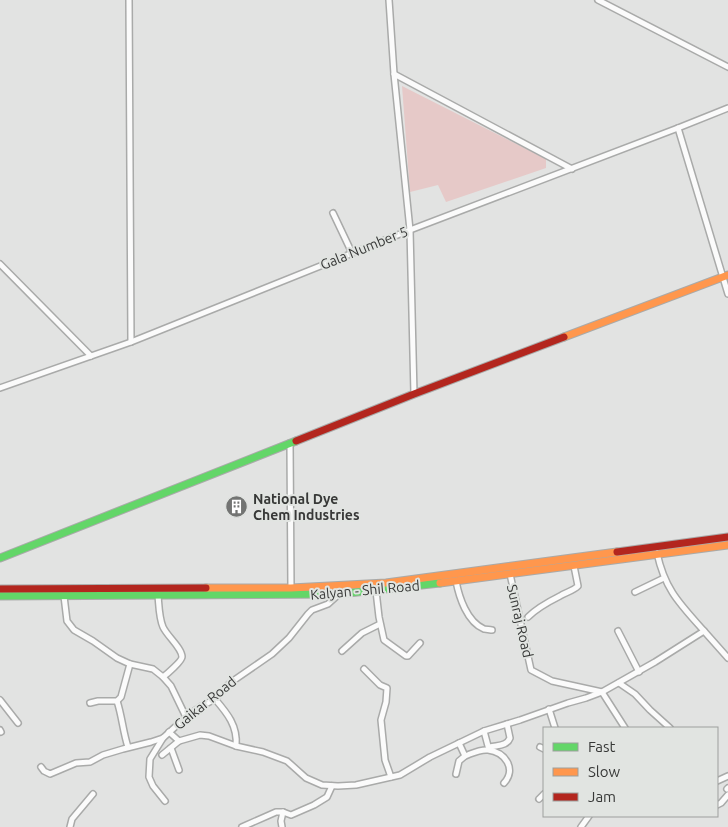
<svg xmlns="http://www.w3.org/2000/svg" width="728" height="827" viewBox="0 0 728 827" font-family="Ubuntu,sans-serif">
	<rect width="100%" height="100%" fill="#e2e3e2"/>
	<!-- green -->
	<path fill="#e6c9c8" d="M 402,86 L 546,159 L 546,168 L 446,202 L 438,185 L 410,192 Z"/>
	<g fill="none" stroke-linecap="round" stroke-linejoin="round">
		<defs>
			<g id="street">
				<path d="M 129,0 L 131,342"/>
				<path d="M 389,0 L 394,74 L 410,230 L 414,394"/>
				<path d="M 598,0 L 728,67"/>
				<path d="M 394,74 L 572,169"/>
				<path d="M 678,128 L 728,294"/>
				<path d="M 333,213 L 352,253"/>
				<path d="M 0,264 L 91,356"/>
				<path d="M 0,388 L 131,342 L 410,230 L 678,128 L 728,108"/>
				<path d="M 290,443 L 291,588"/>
				<path d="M 510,574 L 531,670 L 552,681 L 602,692 L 625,728"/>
				<path d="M 456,581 C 459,597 467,622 484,629 C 485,629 491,630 492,630"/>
				<path d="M 376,591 L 379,617 L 384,640 L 406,656 L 408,656 L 420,643"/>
				<path d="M 635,592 L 664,578"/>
				<path d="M 64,596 L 67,621 L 74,630 L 93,641 L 117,658 L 130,664 L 153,669 L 163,677 C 167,674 182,661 182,657 C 182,648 167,636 163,627 C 159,618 159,606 158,595"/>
				<path d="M 528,617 C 537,608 548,602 560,596 C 566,592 573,591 578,586 L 574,566"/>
				<path d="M 618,631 L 639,672"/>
				<path d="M 704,631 L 728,658"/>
				<path d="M 342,651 L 362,633 L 380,624"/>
				<path d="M 364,669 L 380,685 L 387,688 L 386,702 L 381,720 L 385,760 L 391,777"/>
				<path d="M 163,677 L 171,686 L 186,717"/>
				<path d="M 619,683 L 635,694 L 650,710 L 670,728"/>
				<path d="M 215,699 C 227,713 238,726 236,746"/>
				<path d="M 0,700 L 18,723"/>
				<path d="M 117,701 C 122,716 123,732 128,747"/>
				<path d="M 90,703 L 98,701 L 117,701 L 121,697 L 130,664"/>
				<path d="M 549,709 L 555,728"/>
				<path d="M 0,730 L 1,732"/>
				<path d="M 484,731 L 488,746 L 490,747 C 498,745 507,746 510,738 L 507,724"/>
				<path d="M 169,732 L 179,741 L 200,735 L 209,736 L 236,746 L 263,752 L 287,761 L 306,778 L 322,785 L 338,786 L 356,785 L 400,775 L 430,757 L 484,731 L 520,720 L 568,703 L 586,698 L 602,692 L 655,662 L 704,631 C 680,604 665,590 657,553"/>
				<path d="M 163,738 L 150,759 L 149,777 L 153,786 L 165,801"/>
				<path d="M 459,743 L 465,756 C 473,753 480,749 488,750 C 505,752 517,769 504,783"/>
				<path d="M 540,747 L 544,749"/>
				<path d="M 171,748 L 179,770"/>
				<path d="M 162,755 L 179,741"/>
				<path d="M 41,767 L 44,771 L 50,774 L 76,763 L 90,762 L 103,755 L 123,749 L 151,742 L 163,738 L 186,717 L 200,707 L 215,699 L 230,683 L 272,654 L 289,638 L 308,614 L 312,610 L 328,604 L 339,594"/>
				<path d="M 456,774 L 459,761 L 465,756"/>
				<path d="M 717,781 L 728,776"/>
				<path d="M 727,789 L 728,788"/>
				<path d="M 539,799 L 544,794"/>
				<path d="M 717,805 L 721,803 L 728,795"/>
				<path d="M 70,827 L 72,819 L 93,794"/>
				<path d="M 242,827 L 267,816 L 276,812 L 283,812 L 291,815 L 314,805 L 327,797 L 332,786"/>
				<path d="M 282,827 L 281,821 L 283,812"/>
				<path d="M 581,827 L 589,816"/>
			</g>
			<g id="fast">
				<path d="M 0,558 L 296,441"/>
				<path d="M 0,596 L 339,594 L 440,583"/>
			</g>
			<g id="slow">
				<path d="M 564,337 L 728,275"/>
				<path d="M 440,583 L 728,545"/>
				<path d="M 206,588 L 291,588 L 386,583 L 617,552"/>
			</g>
			<g id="jam">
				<path d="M 296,441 L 414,394 L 564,337"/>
				<path d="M 617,552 L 728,537"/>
				<path d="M 0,589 L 206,588"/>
			</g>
		</defs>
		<!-- street casing -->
		<use href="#street" stroke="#a9aaa9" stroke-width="8"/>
		<!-- fast casing -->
		<use href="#fast" stroke="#a9aaa9" stroke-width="9"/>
		<!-- slow casing -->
		<use href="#slow" stroke="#a9aaa9" stroke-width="9"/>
		<!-- jam casing -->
		<use href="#jam" stroke="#a9aaa9" stroke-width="9"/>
		<!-- street -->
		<use href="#street" stroke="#fbfbfb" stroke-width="5"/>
		<!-- fast -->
		<use href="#fast" stroke="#63d668" stroke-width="7"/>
		<!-- slow -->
		<use href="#slow" stroke="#ff974d" stroke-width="7"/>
		<!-- jam -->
		<use href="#jam" stroke="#b3261e" stroke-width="7"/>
	</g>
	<!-- icons -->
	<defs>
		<symbol id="building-disc" viewBox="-11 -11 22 22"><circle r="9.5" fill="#737473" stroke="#e1e4e1"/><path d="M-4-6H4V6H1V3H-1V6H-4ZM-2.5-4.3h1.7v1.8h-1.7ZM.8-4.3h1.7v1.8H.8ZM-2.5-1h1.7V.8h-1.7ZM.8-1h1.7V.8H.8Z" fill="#fff"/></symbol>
	</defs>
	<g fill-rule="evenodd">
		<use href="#building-disc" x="224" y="494" width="25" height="25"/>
	</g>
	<g text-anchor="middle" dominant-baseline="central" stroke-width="4" stroke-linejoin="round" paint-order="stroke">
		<!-- street labels -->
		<g font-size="14" fill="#373837" stroke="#e1e4e1">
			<text transform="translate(364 248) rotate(-22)">Gala Number 5</text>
			<text transform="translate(365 590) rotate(-5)">Kalyan - Shil Road</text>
			<text transform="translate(520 621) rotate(77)">Sunraj Road</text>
			<text transform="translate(205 703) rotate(-39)">Gaikar Road</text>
		</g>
		<!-- poi labels -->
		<g font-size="14" font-weight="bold" fill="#373837" stroke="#e1e4e1" text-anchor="start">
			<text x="253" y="499">National Dye<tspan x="253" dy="16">Chem Industries</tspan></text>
		</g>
	</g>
	<!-- legend -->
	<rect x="543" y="727" width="175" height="90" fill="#e1e4e1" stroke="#9d9f9d"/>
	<rect x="553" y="743" width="25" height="8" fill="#63d668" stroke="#9d9f9d"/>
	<text x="588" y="752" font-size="15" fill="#373837">Fast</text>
	<rect x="553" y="768" width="25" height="8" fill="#ff974d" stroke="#9d9f9d"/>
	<text x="588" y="777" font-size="15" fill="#373837">Slow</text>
	<rect x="553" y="793" width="25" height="8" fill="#b3261e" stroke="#9d9f9d"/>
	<text x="588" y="802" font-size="15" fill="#373837">Jam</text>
</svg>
